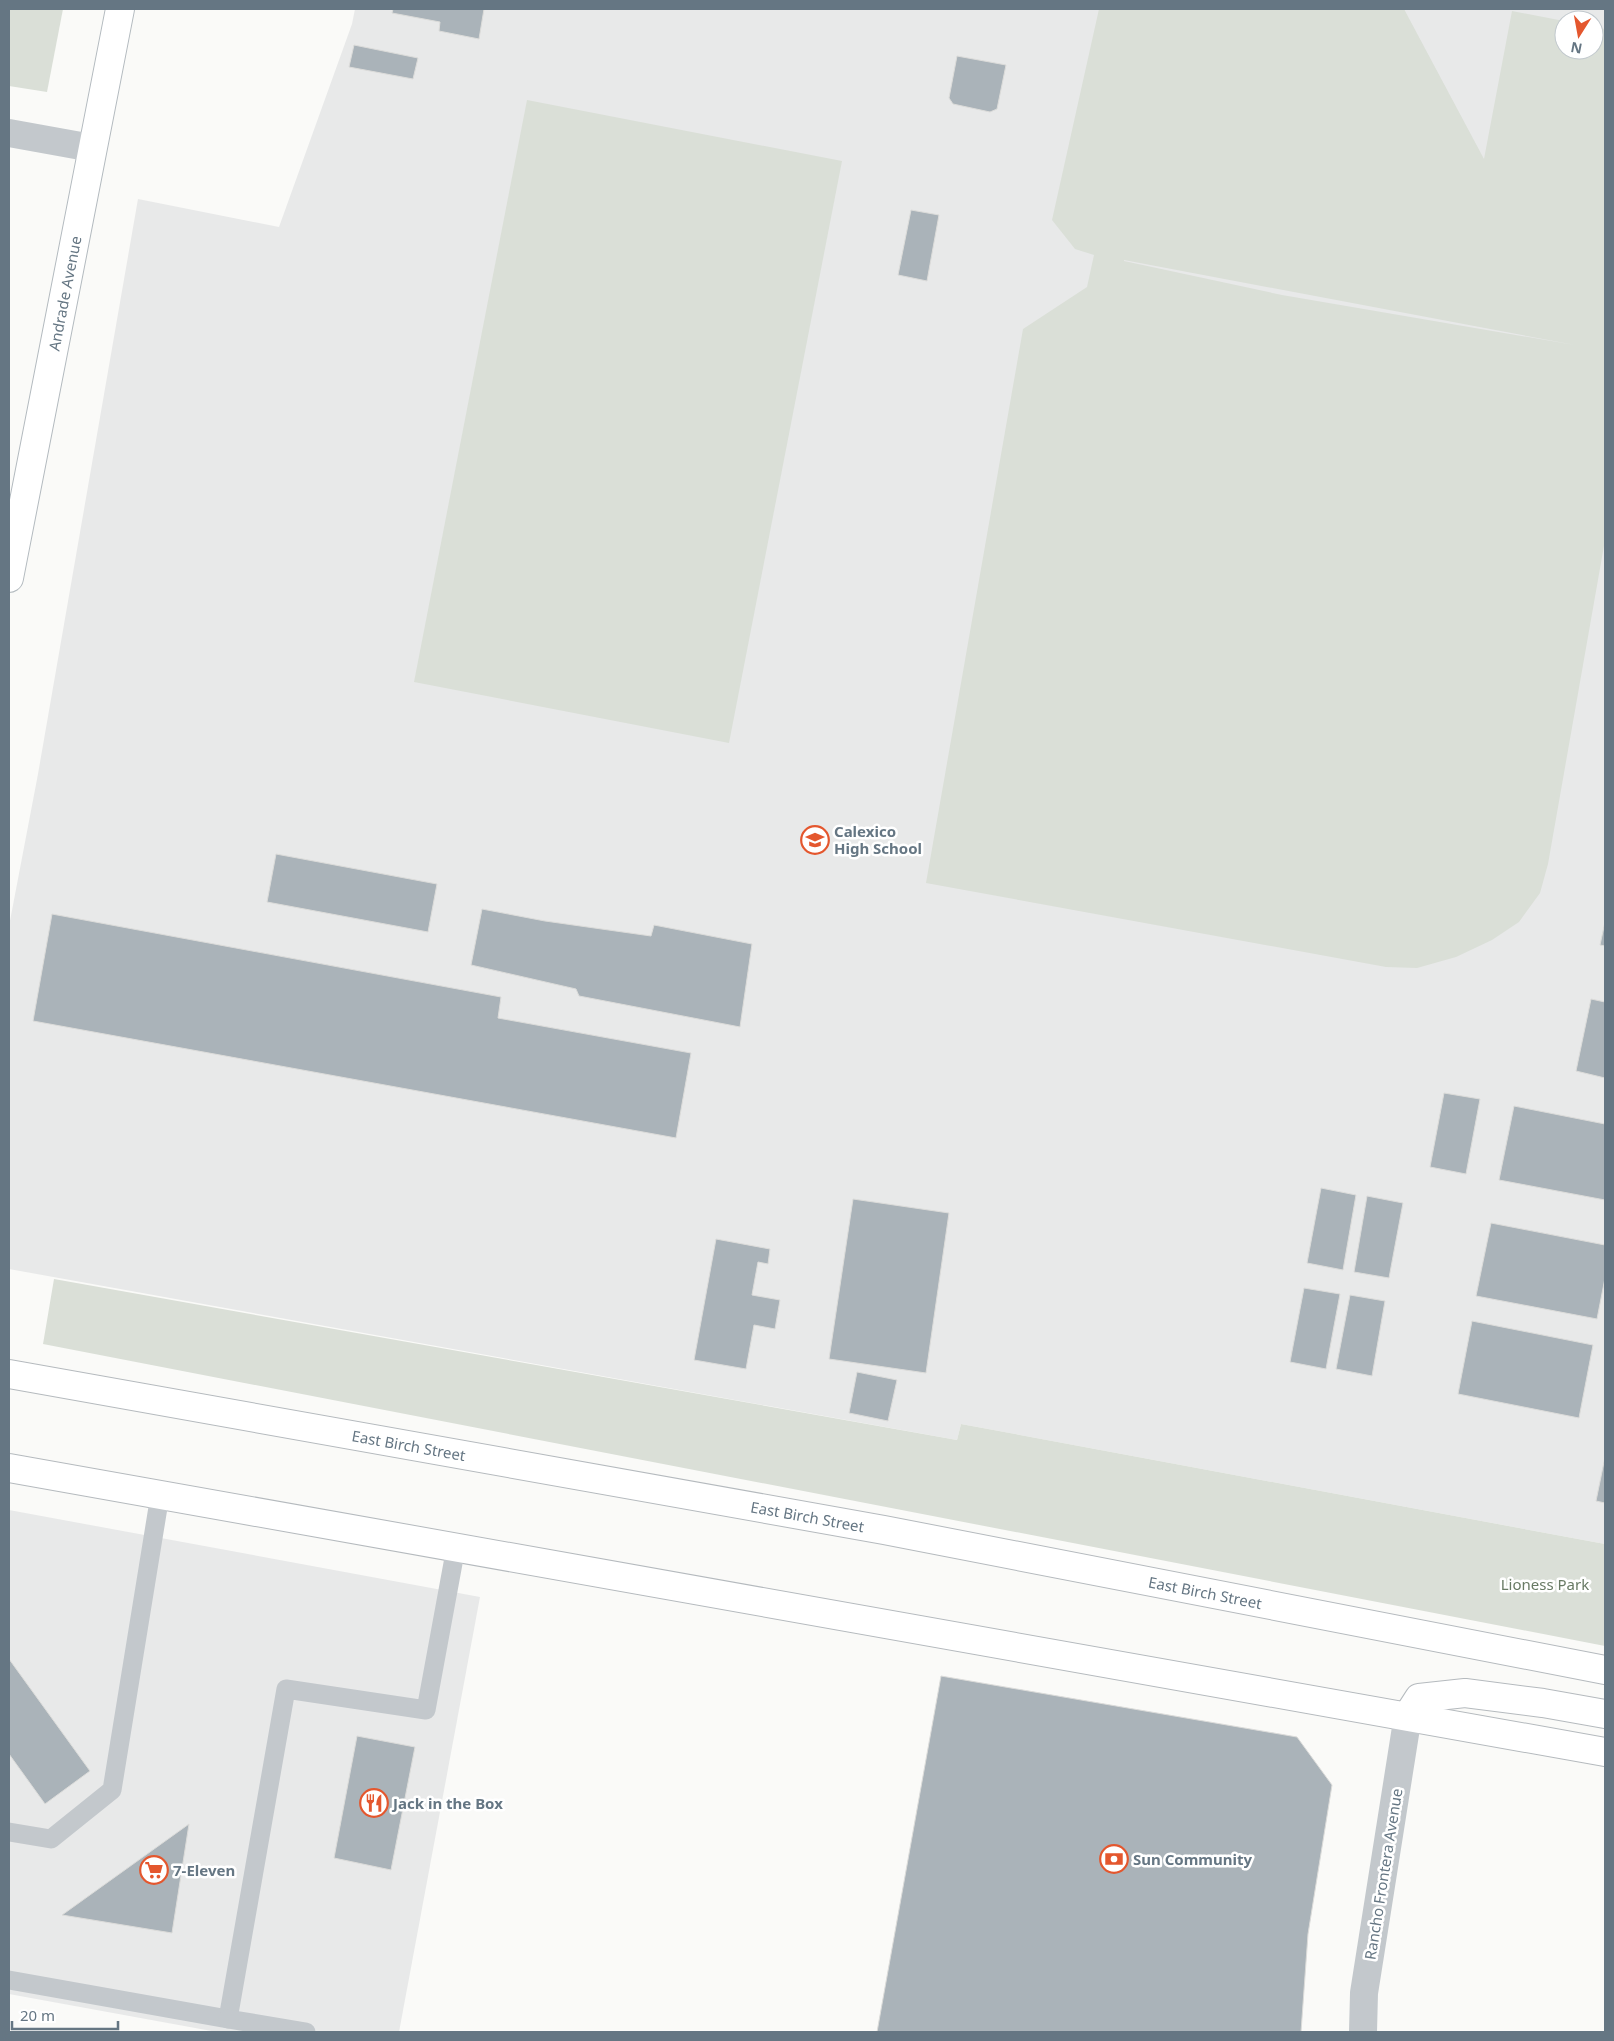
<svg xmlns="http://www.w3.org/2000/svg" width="1614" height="2041" viewBox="0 0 1614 2041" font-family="'Noto Sans',sans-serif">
	<rect width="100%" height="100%" fill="#fafaf8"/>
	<!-- built -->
	<g fill="#e8e9e9" fill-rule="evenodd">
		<path d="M 355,9 L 1605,9 L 1605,1544 L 961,1424 L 957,1440 L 9,1269 L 9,926 L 38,774 L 138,199 L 279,227 L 352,24 ZM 1564,20 L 1594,20 L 1594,50 L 1564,50 Z"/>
		<path d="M 9,1510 L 480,1597 L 399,2032 L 217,2032 L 9,1994 Z"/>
	</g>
	<!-- green -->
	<g fill="#dadfd7" fill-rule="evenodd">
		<path d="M 9,9 L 63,9 L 47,92 L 9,86 Z"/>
		<path d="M 1099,9 L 1404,9 L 1484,159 L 1512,11 L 1564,21 L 1564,50 L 1594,50 L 1594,27 L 1605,29 L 1605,540 L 1548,864 L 1540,893 L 1519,922 L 1492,940 L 1456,957 L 1417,968 L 1386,967 L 926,883 L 1023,329 L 1087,287 L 1094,255 L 1075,249 L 1052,220 ZM 1124,261 L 1124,260 L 1575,345 L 1282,295 Z"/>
		<path d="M 527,100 L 842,161 L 729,743 L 414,682 Z"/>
		<path d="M 54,1279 L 957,1440 L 961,1424 L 1605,1544 L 1605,1646 L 43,1344 Z"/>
	</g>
	<!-- building -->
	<g fill="#aab3b9" stroke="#dcdcda">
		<path d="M 393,9 L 484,9 L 479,39 L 439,31 L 440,22 L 392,13 Z"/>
		<path d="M 354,45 L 418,58 L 413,79 L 349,67 Z"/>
		<path d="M 957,56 L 1006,65 L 997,109 L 990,112 L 953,104 L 949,98 Z"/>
		<path d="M 911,210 L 939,215 L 927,281 L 898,275 Z"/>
		<path d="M 276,854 L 437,884 L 428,932 L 267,902 Z"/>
		<path d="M 482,909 L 545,921 L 651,936 L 654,925 L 752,944 L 740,1027 L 579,996 L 576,989 L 471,965 Z"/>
		<path d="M 52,914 L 501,997 L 498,1018 L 691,1053 L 676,1138 L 33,1021 Z"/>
		<path d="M 1605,922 L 1605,946 L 1600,945 Z"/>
		<path d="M 1591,999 L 1605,1002 L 1605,1078 L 1576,1071 Z"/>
		<path d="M 1444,1093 L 1480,1099 L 1466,1174 L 1430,1167 Z"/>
		<path d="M 1514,1106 L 1605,1124 L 1605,1200 L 1499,1180 Z"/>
		<path d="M 1321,1188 L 1356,1195 L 1343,1270 L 1307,1263 Z"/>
		<path d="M 1367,1196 L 1403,1203 L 1389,1278 L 1354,1272 Z"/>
		<path d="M 853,1199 L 949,1213 L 926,1373 L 829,1359 Z"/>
		<path d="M 1491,1223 L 1605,1245 L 1605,1278 L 1597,1319 L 1476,1296 Z"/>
		<path d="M 716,1239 L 770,1249 L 768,1264 L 758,1262 L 752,1295 L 780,1300 L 775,1329 L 754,1325 L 746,1369 L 694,1360 Z"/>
		<path d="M 1304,1288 L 1340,1294 L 1326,1369 L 1290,1362 Z"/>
		<path d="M 1350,1295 L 1385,1301 L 1372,1376 L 1336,1369 Z"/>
		<path d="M 1472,1321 L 1593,1345 L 1579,1418 L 1458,1394 Z"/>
		<path d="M 857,1372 L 897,1380 L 888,1421 L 849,1413 Z"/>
		<path d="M 1605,1457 L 1605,1503 L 1596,1501 Z"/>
		<path d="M 9,1659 L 90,1771 L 45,1804 L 9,1754 Z"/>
		<path d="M 941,1676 L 1297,1737 L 1332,1785 L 1308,1934 L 1301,2032 L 877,2032 Z"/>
		<path d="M 357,1736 L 415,1747 L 391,1870 L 334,1858 Z"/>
		<path d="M 189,1824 L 172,1933 L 62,1915 Z"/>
	</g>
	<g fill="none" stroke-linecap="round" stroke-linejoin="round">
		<defs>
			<g id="secondary">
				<path id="s1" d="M 9,578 L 120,9"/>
			</g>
			<g id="primary">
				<path id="s2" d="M 9,1374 L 884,1530 L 1605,1670"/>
				<path d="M 9,1468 L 1605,1752"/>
				<path d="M 1408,1715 L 1419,1698 L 1465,1693 L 1543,1703 L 1605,1714"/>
			</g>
		</defs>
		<!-- secondary casing -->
		<use href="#secondary" stroke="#b3babf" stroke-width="30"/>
		<!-- primary casing -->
		<use href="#primary" stroke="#b5babe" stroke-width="30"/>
		<!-- lane -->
		<g stroke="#c3c8cc" stroke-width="19">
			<path d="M 9,1832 L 51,1839 L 112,1790 L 160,1495"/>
			<path d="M 9,1980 L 228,2019 L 286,1689 L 426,1710 L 456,1547"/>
			<path d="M 228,2019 L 306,2032"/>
		</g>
		<!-- street -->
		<g stroke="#c3c8cc" stroke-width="28">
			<path d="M 9,133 L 92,148"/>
			<path d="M 1363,2032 L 1364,1993 L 1408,1715"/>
		</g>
		<!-- secondary -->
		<use href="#secondary" stroke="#fff" stroke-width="28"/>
		<!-- primary -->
		<use href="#primary" stroke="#fff" stroke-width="28"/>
	</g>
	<!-- icons -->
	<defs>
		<symbol id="school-ring" viewBox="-11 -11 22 22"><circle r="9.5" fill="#fff" stroke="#e4572e" stroke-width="1.5"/><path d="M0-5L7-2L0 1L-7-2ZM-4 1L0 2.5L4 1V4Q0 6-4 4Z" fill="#e4572e"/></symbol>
		<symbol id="restaurant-ring" viewBox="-11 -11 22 22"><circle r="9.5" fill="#fff" stroke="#e4572e" stroke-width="1.5"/><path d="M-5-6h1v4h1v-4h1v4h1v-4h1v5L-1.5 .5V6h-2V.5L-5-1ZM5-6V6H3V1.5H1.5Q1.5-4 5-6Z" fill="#e4572e"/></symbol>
		<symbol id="bank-ring" viewBox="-11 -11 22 22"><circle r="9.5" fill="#fff" stroke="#e4572e" stroke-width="1.5"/><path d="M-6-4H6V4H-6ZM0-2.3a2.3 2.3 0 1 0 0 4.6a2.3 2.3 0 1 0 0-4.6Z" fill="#e4572e"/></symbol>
		<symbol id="supermarket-ring" viewBox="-11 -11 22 22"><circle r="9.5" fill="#fff" stroke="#e4572e" stroke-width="1.5"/><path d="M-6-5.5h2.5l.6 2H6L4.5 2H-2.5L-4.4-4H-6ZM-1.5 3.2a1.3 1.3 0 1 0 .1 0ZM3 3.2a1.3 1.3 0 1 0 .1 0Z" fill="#e4572e"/></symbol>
	</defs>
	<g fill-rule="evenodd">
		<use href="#school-ring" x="799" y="824" width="32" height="32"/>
		<use href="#restaurant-ring" x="358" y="1787" width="32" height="32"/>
		<use href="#bank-ring" x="1098" y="1843" width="32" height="32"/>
		<use href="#supermarket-ring" x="138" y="1854" width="32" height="32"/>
	</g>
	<g text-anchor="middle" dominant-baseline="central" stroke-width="5" stroke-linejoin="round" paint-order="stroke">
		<!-- street labels -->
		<g font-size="15" fill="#657683" stroke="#fff">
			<text stroke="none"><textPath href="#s1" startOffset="290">Andrade Avenue</textPath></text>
			<text stroke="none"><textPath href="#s2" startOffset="406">East Birch Street</textPath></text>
			<text stroke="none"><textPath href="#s2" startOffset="811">East Birch Street</textPath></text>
			<text stroke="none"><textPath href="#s2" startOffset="1216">East Birch Street</textPath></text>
			<text transform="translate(1383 1874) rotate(-81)">Rancho Frontera Avenue</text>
		</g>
		<!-- poi labels -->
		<g font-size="15" font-weight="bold" fill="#657683" stroke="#fff" text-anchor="start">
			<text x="834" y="831">Calexico<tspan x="834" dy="17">High School</tspan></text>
			<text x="393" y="1803">Jack in the Box</text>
			<text x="1133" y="1859">Sun Community</text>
			<text x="173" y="1870">7-Eleven</text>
		</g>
		<!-- park labels -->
		<g font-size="15" fill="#687a64" stroke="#fff">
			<text x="1545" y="1584">Lioness Park</text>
		</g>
	</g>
	<!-- border -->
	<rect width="1614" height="2041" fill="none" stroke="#657683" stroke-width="20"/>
	<!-- north arrow -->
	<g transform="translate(1579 35) rotate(191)"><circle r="24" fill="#ffffff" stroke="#c1c8cd"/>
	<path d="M0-4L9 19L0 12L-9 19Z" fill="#e4572e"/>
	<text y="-8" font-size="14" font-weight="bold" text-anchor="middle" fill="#657683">N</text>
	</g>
	<!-- scale -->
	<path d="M12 2021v8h106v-8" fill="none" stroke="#657683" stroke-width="2.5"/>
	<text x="20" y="2021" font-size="15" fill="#657683" stroke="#ffffff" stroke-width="4" paint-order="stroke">20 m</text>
</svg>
